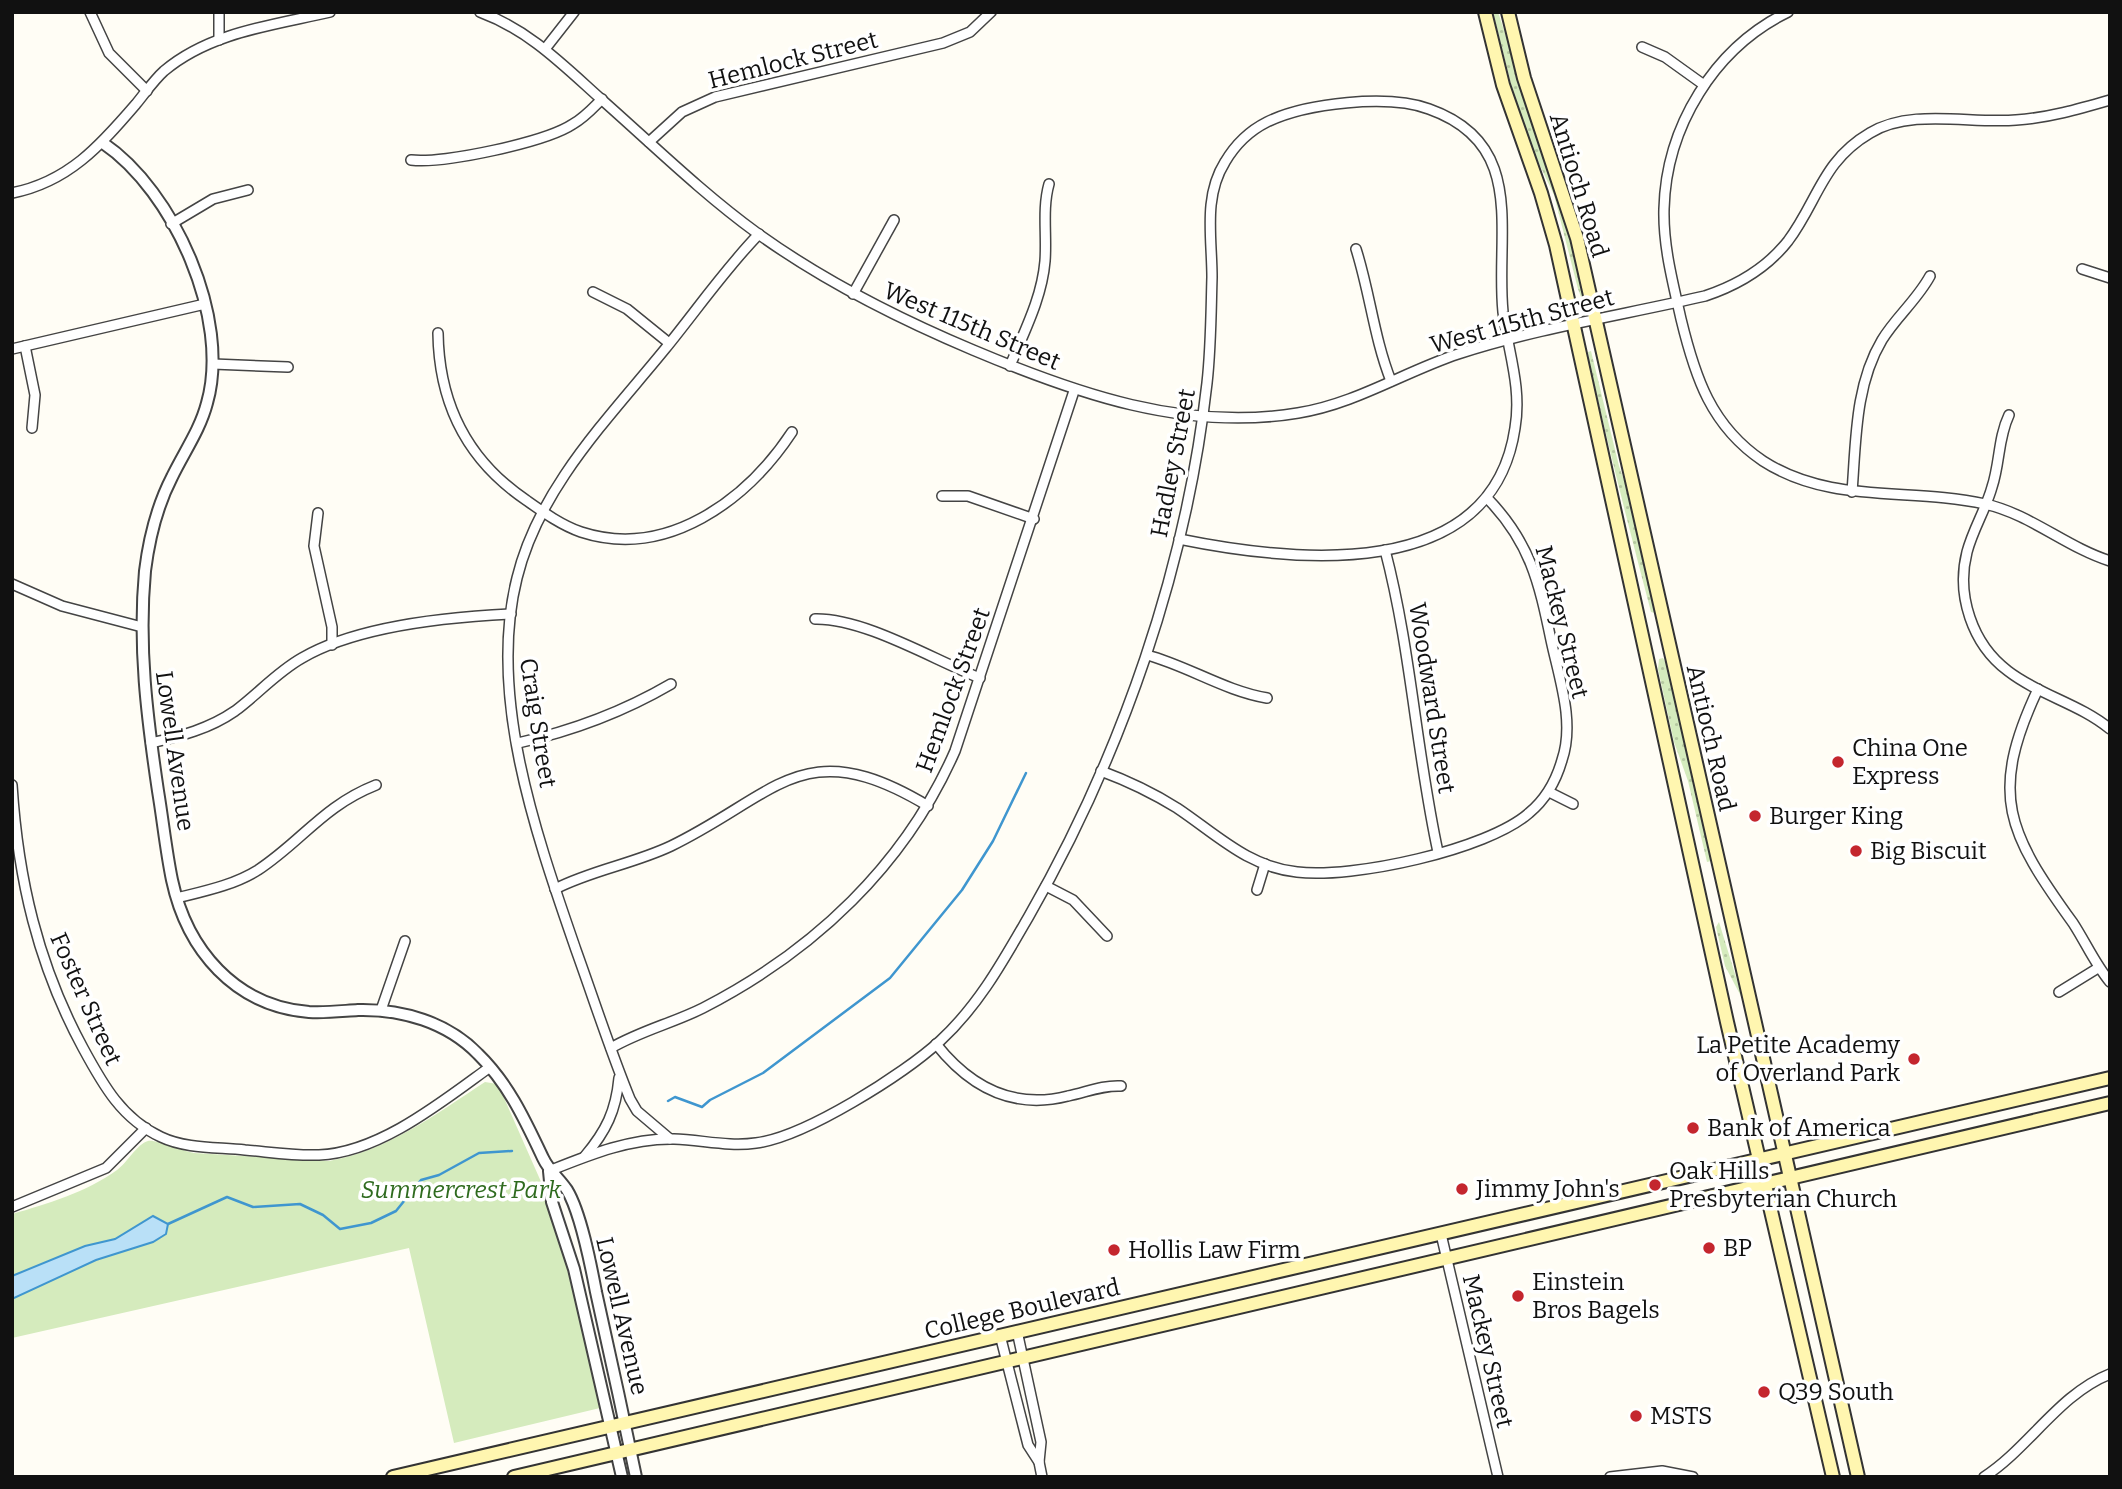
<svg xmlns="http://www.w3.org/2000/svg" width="2122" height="1489" viewBox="0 0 2122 1489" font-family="Bitter,serif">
	<defs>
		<pattern id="grass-dots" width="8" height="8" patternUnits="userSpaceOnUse" patternTransform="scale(1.75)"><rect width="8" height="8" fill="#d5ebbd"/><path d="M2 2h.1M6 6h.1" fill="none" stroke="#b6c8a1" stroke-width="1.8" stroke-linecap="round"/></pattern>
	</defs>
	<rect width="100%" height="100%" fill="#fffdf5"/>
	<!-- grass -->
	<g fill="url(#grass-dots)">
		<path d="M 1493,12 L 1498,12 L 1566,218 L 1584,296 L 1581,297 L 1578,289 L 1554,195 L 1533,151 L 1514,96 Z"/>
		<path d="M 1591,351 L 1619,466 L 1632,503 L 1655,613 L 1651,612 C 1629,529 1608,445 1589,361 L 1588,352 Z"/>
		<path d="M 1663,658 L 1669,669 L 1709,847 L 1711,861 L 1707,862 L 1688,781 L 1674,742 L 1658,669 L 1659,659 Z"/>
		<path d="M 1719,922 L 1743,1000 L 1725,966 L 1716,927 Z"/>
	</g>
	<!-- park -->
	<path fill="#d5ebbd" d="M 485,1082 L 497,1084 L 501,1091 L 542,1184 L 556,1225 L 569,1265 L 600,1408 L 454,1443 L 409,1248 L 12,1338 L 12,1214 C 47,1204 87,1192 117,1170 C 127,1163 137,1144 148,1141 C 155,1139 183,1151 194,1153 L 329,1161 C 387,1151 436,1114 485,1082 Z"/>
	<!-- water -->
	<path fill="#b9e0f7" stroke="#3f96cf" stroke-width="2" d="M 153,1216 L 168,1224 L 166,1234 L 153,1242 L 96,1260 L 12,1299 L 12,1276 L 85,1246 L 115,1239 Z"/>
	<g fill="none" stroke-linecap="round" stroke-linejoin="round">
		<!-- stream -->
		<g stroke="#3f96cf" stroke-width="2.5">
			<path d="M 668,1101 L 675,1097 L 702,1107 L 710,1100 L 763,1073 L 890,978 L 962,890 L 993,841 L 1026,773"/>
			<path d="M 168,1224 L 227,1197 L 253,1207 L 300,1204 L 323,1215 L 340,1229 L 371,1223 L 396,1211 L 421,1180 L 439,1175 L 479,1153 L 512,1151"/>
		</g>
		<defs>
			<g id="minor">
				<path d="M 90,12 L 109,53 L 147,91"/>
				<path d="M 219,12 L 219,40"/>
				<path d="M 480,12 C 529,30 563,65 601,99 C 652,144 702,193 757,233 C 825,282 897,318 973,350 C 1075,393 1185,432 1298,413 C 1355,404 1404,372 1458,354 C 1538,328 1623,315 1705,296 C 1738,285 1766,269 1788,241 C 1818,201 1822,161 1870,133 C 1911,108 1970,124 2016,120 C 2048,118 2079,109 2110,100"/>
				<path d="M 1788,12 C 1714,48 1666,127 1664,209 C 1663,246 1673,283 1681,319 C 1695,377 1711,426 1763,461 C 1831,505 1910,487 1985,504 C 2030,514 2066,547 2110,561"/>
				<path d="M 1642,47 L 1665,57 L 1704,85"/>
				<path d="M 545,49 L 574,12"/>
				<path d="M 649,142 L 682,112 L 715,97 L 943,43 L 970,32 L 991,12"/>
				<path d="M 411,160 C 444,164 546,142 573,124 C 584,118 593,108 602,99"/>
				<path d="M 12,193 C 68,182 100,146 136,104 C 145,93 154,80 164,71 C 210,32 274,25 330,12"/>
				<path d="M 171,224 L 213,199 L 248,190"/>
				<path d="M 1356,249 C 1370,293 1374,338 1391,381"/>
				<path d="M 2082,269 L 2110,278"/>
				<path d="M 593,292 L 627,309 L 669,343"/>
				<path d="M 853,294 L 894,220"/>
				<path d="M 438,333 C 439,404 467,460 526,500 C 543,512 561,525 581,532 C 667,560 747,500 792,432"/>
				<path d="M 25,346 L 35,395 L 32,428"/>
				<path d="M 12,349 L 205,304"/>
				<path d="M 213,364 L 288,367"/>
				<path d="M 1010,366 C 1024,332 1042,298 1045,261 C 1047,235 1042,209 1049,184"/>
				<path d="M 2009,415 C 1998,438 2000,463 1992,487 C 1986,509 1973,529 1967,552 C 1956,595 1972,644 2008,671 C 2039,695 2080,704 2110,729"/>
				<path d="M 1852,492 C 1856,441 1855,385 1882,340 C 1896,317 1917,300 1930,276"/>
				<path d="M 942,496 L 968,496 L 1034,519"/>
				<path d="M 318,513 L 314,546 L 332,627 L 332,645"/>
				<path d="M 1385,550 C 1411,649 1416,751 1438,852"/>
				<path d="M 12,584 L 62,606 L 142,627"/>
				<path d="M 815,619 C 864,618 932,659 980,678"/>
				<path d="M 1147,655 C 1188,666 1225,691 1267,698"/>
				<path d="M 2038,689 C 1988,795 2008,833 2073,923 C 2086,943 2095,964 2110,982"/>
				<path d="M 151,743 C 181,736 209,729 235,711 C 258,694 277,672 302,658 C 357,626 448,617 511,614"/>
				<path d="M 518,743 C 572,731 623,712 671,684"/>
				<path d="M 1101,771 C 1128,781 1153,793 1177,808 C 1216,834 1248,867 1297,872 C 1352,879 1487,850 1529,813 C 1546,799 1556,781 1562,760 C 1575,722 1559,678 1551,640 C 1539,582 1530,542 1487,498"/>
				<path d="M 12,785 C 18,879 38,965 83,1048 C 103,1085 122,1119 161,1137 C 186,1149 218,1147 245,1150 C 269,1152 294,1156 319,1155 C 379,1153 443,1101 490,1067"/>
				<path d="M 1549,792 L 1573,804"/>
				<path d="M 1046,886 L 1073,900 L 1107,936"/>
				<path d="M 555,889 C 592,870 633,864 671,846 C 778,794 803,731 928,806"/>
				<path d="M 1257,890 L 1265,864"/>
				<path d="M 177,898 C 205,891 234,885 258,870 C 302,841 323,806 376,785"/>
				<path d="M 2059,992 L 2098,968"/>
				<path d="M 381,1010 L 405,941"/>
				<path d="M 936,1044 C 970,1087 1013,1110 1068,1096 C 1087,1092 1102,1085 1121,1086"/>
				<path d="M 611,1048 C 640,1031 673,1023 703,1008 C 814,951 905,865 955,751 L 1074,391"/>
				<path d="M 670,1139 L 637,1111 L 630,1099 C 610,1050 594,1000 576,950 C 537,837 487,697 517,578 C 539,488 608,419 665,349 C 696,311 725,269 759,234"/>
				<path d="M 585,1156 C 606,1131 616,1111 619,1078"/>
				<path d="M 549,1171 C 589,1155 630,1138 674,1139 C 702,1140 729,1147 756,1143 C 805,1137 904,1074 940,1041 C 979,1005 1003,961 1029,916 C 1122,754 1186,569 1207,383 C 1211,348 1211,312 1212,277 C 1212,238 1203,197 1225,162 C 1235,145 1249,131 1267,122 C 1306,103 1388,94 1429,109 C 1528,144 1495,233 1503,312 C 1508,352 1522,387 1515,428 C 1492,585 1292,562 1179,539"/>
				<path d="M 12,1207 L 106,1168 L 146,1128"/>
				<path d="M 1441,1234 L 1498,1477"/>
				<path d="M 1017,1331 L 1041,1442 L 1039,1462"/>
				<path d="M 1000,1335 L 1028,1445 L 1039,1462 L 1042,1477"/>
				<path d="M 1610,1477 L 1662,1471 L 1693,1477"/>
				<path d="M 1984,1477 C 2029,1448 2059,1394 2110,1374"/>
			</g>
			<g id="tertiary">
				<path d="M 103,143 C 174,191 231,319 207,403 C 200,430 184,452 172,477 C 157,506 149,539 145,571 C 138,646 147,717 158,791 C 163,821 166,851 172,880 C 187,950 235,1006 309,1012 C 326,1013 342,1011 358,1010 C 402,1009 447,1022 478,1054 C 508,1083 525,1120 543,1158 C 549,1171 559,1178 567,1190 C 581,1213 591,1266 596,1292 C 610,1354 623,1415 636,1477"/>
				<path d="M 549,1171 L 552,1202 L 574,1269 L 622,1477"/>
			</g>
			<g id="secondary">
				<path d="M 1485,12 L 1503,85 L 1541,193 L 1556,245 L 1727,1022 L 1833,1477"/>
				<path d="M 1508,12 L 1524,78 L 1577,238 L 1858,1477"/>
				<path d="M 393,1477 L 2110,1078"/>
				<path d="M 514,1477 L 2110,1103"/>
			</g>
		</defs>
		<!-- minor casing -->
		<use href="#minor" stroke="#444" stroke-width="12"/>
		<!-- tertiary casing -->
		<use href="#tertiary" stroke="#444" stroke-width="14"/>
		<!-- secondary casing -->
		<use href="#secondary" stroke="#333" stroke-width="16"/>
		<!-- minor -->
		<use href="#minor" stroke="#fff" stroke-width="9"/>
		<!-- tertiary -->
		<use href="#tertiary" stroke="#fff" stroke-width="10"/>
		<!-- secondary -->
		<use href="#secondary" stroke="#fff6b0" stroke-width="12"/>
	</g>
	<!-- markers -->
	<g fill="#c4262e" stroke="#fff" stroke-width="2.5">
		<circle cx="1838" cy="762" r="7"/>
		<circle cx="1755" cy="816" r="7"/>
		<circle cx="1856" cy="851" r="7"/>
		<circle cx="1914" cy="1059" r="7"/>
		<circle cx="1693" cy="1128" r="7"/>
		<circle cx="1655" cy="1185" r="7"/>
		<circle cx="1462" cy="1189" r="7"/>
		<circle cx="1709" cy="1248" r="7"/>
		<circle cx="1114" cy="1250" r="7"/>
		<circle cx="1518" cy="1296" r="7"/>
		<circle cx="1764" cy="1392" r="7"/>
		<circle cx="1636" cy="1416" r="7"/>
	</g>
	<g text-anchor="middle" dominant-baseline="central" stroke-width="7" stroke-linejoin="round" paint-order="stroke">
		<!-- street labels -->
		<g font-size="24" fill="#111" stroke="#fff">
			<text transform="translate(793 60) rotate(-14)">Hemlock Street</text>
			<text transform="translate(1579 185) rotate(73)">Antioch Road</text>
			<text transform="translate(1522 321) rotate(-15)">West 115th Street</text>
			<text transform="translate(972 326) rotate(23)">West 115th Street</text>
			<text transform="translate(1173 463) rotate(-79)">Hadley Street</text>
			<text transform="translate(1562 622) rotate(76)">Mackey Street</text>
			<text transform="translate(953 690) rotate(-70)">Hemlock Street</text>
			<text transform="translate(1432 698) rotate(81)">Woodward Street</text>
			<text transform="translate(538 723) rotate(81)">Craig Street</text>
			<text transform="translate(1711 738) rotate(77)">Antioch Road</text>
			<text transform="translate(175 751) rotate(82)">Lowell Avenue</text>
			<text transform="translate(86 999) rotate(66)">Foster Street</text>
			<text transform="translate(1022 1309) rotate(-13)">College Boulevard</text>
			<text transform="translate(622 1316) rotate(77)">Lowell Avenue</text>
			<text transform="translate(1488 1351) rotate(77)">Mackey Street</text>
		</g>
		<!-- poi labels -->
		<g font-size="24" fill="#111" stroke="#fff" text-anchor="start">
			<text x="1852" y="748">China One<tspan x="1852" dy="28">Express</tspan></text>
			<text x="1769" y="816">Burger King</text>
			<text x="1870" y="851">Big Biscuit</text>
			<text x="1900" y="1045" text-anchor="end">La Petite Academy<tspan x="1900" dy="28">of Overland Park</tspan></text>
			<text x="1707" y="1128">Bank of America</text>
			<text x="1669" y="1171">Oak Hills<tspan x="1669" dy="28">Presbyterian Church</tspan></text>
			<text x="1476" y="1189">Jimmy John's</text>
			<text x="1723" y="1248">BP</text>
			<text x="1128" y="1250">Hollis Law Firm</text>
			<text x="1532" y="1282">Einstein<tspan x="1532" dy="28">Bros Bagels</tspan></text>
			<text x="1778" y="1392">Q39 South</text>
			<text x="1650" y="1416">MSTS</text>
		</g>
		<!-- park labels -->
		<g font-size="24" font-style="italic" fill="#2f6b1f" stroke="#fff">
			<text x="461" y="1190">Summercrest Park</text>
		</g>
	</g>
	<!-- border -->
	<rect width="2122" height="1489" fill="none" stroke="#111111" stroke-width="28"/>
</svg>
